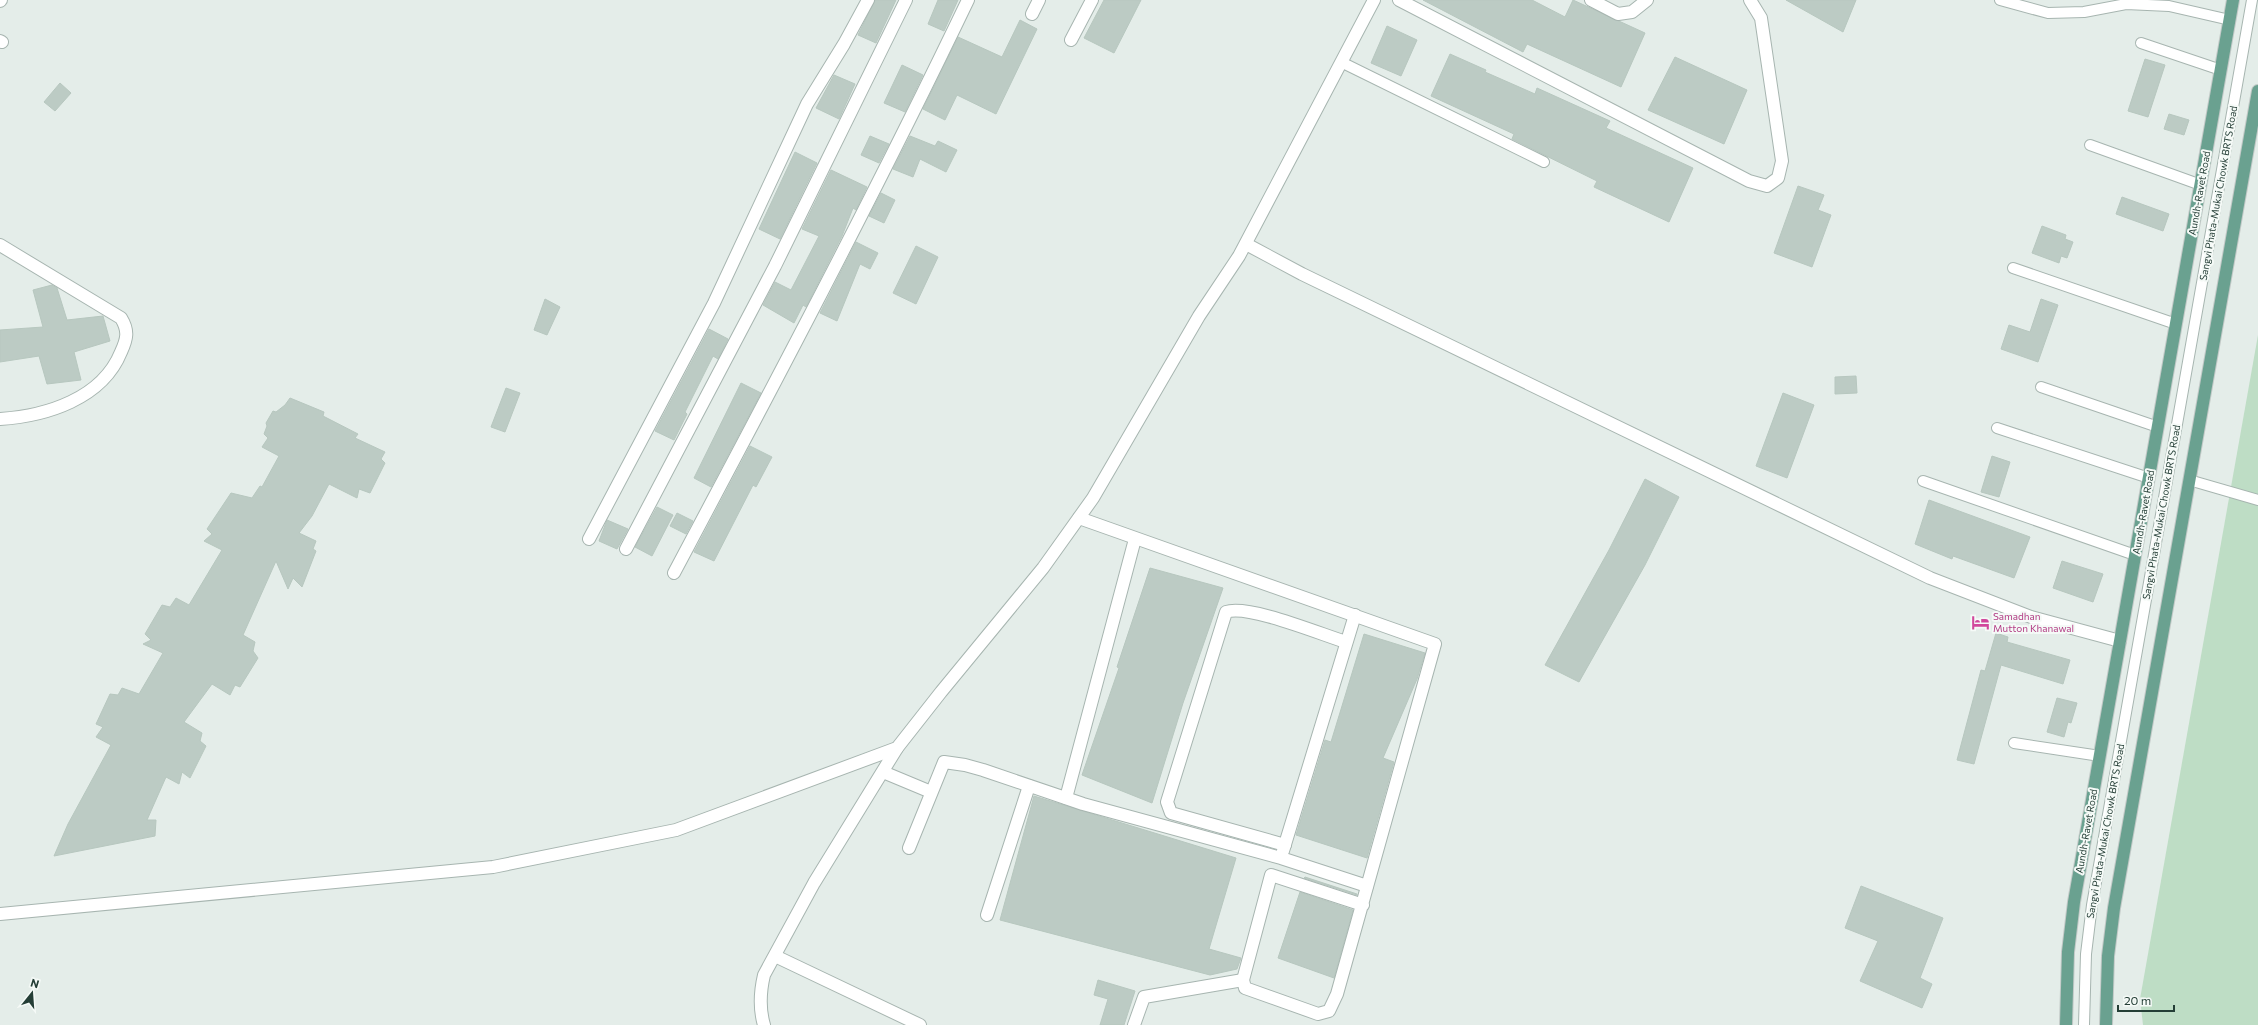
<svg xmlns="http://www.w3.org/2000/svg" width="2258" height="1025" viewBox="0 0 2258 1025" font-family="Commissioner,sans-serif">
	<rect width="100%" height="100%" fill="#e4ede9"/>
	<!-- green -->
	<path fill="#beddc5" d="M 2258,335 L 2258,1025 L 2143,1025 L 2140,999 Z"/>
	<!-- building -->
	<g fill="#bccbc4" stroke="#b7c7bf">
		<path d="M 875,0 L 896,0 L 876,43 L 858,35 Z"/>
		<path d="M 938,0 L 958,0 L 944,31 L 928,24 Z"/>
		<path d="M 1104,0 L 1141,0 L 1114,53 L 1084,38 Z"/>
		<path d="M 1423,0 L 1532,0 L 1565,17 L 1573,0 L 1645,33 L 1621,87 L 1527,44 L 1523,52 Z"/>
		<path d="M 1786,0 L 1856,0 L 1843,32 Z"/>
		<path d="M 1020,20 L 1037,29 L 996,114 L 957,95 L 945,120 L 923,109 L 958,37 L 1002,57 Z"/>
		<path d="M 1387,26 L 1417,40 L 1401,76 L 1371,63 Z"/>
		<path d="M 1450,54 L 1486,70 L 1485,72 L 1535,94 L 1537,88 L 1610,121 L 1606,128 L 1693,168 L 1669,222 L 1594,187 L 1597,181 L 1512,139 L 1514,134 L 1431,96 Z"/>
		<path d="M 1675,57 L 1747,90 L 1724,144 L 1648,110 Z"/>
		<path d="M 2145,59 L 2165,65 L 2148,117 L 2128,111 Z"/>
		<path d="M 902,65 L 923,75 L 905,112 L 884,103 Z"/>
		<path d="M 834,75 L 855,84 L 839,119 L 816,108 Z"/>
		<path d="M 60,83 L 71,93 L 55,111 L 44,102 Z"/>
		<path d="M 2169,114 L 2189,120 L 2184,135 L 2164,129 Z"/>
		<path d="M 870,136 L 889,144 L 879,163 L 861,155 Z"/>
		<path d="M 910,136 L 935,146 L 938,141 L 957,150 L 946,172 L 920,159 L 913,177 L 893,169 Z"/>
		<path d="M 795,152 L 817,163 L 780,239 L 759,229 Z"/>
		<path d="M 831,170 L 867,187 L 856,210 L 853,208 L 842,236 L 806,307 L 803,305 L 794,323 L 763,305 L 775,282 L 791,290 L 819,236 L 802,229 Z"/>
		<path d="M 1798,186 L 1824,195 L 1818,210 L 1831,215 L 1812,267 L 1774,253 Z"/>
		<path d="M 881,193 L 895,200 L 884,223 L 869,216 Z"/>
		<path d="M 2122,197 L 2169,214 L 2163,231 L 2116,214 Z"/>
		<path d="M 2042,226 L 2066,235 L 2065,239 L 2073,242 L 2067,258 L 2061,256 L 2059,263 L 2032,253 Z"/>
		<path d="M 856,242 L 878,253 L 870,269 L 860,264 L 837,321 L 820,313 Z"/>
		<path d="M 916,246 L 938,257 L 916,304 L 893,293 Z"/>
		<path d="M 52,285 L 57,288 L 67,320 L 103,316 L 110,341 L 74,352 L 81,380 L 47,384 L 39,356 L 0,362 L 0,330 L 43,327 L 33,290 Z"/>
		<path d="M 545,299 L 560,307 L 547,335 L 534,330 Z"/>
		<path d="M 2041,299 L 2058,305 L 2038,362 L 2001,349 L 2009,325 L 2030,332 Z"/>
		<path d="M 709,329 L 728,339 L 718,359 L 713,356 L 685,412 L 687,414 L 674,440 L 655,431 Z"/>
		<path d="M 1856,376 L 1857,393 L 1835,394 L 1835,377 Z"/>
		<path d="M 741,383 L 761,393 L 711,487 L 694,478 Z"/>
		<path d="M 506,388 L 520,393 L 505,432 L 491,427 Z"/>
		<path d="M 1783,393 L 1814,405 L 1787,478 L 1756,466 Z"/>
		<path d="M 290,398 L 324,412 L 323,416 L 358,434 L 355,438 L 385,452 L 381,459 L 385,463 L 370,493 L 359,489 L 357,498 L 329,484 L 312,516 L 299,533 L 316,541 L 313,549 L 316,551 L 302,587 L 293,578 L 288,589 L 276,561 L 243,635 L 255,642 L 253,651 L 258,658 L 240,687 L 235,685 L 230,695 L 212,684 L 184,722 L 202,733 L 200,741 L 206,746 L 190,778 L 182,772 L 179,784 L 166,777 L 147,820 L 156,820 L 155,836 L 54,856 L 68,824 L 111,745 L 96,737 L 103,727 L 96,724 L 110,694 L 118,695 L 122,688 L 139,694 L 163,653 L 143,644 L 151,640 L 145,634 L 162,605 L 170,607 L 176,598 L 189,605 L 222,550 L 204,541 L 212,534 L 207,529 L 231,493 L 252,498 L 260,486 L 262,487 L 279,456 L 262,447 L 268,438 L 264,434 L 267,426 L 266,423 L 273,411 L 276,412 L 285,405 Z"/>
		<path d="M 750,446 L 772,457 L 756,487 L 753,485 L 714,561 L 694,552 Z"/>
		<path d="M 1992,456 L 2010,462 L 1999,497 L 1981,492 Z"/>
		<path d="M 1645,479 L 1679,497 L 1645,565 L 1579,682 L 1545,665 L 1609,550 Z"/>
		<path d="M 1929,500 L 2030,537 L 2014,578 L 1953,556 L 1952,559 L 1915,544 Z"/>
		<path d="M 657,507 L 673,515 L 652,556 L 635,547 Z"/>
		<path d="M 677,513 L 693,521 L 686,534 L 670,526 Z"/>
		<path d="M 607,520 L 628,529 L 617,549 L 599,541 Z"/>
		<path d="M 2062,561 L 2103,574 L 2093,602 L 2053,588 Z"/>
		<path d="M 1150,568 L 1223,588 L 1183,703 L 1152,803 L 1082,775 L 1119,668 L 1117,667 Z"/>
		<path d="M 1996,633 L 2008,637 L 2007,642 L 2070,660 L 2063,684 L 2001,665 L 1974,764 L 1957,760 L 1981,670 L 1985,671 Z"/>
		<path d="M 1364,634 L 1425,653 L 1417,679 L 1383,758 L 1394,762 L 1367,858 L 1296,835 L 1325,740 L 1331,742 Z"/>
		<path d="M 2057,698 L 2077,703 L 2071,723 L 2068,722 L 2064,737 L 2047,732 Z"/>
		<path d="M 1034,796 L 1236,858 L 1209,949 L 1241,958 L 1237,969 L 1210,975 L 1000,920 Z"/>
		<path d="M 1305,877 L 1357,894 L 1357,895 L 1304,878 Z"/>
		<path d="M 1861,886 L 1943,918 L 1920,978 L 1932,984 L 1922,1008 L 1860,981 L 1878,941 L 1845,928 Z"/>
		<path d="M 1300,892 L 1353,910 L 1334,978 L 1278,958 Z"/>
		<path d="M 1098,980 L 1135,991 L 1124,1025 L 1100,1025 L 1108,999 L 1094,995 Z"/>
	</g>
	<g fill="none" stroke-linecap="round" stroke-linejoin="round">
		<defs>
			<g id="service">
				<path d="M 2000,0 L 2048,13 L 2084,12 L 2126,4 L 2169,6 L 2230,20"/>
				<path d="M 2141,43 L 2221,70"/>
				<path d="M 1341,62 L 1544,162"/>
				<path d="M 2090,145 L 2201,185"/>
				<path d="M 2013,268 L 2176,324"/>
				<path d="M 2041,387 L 2158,427"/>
				<path d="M 1997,428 L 2149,478"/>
				<path d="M 2189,480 L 2258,500"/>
				<path d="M 1923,481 L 2135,555"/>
				<path d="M 2014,743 L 2100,756"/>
				<path d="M 2084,1025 L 2086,954 L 2092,905 L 2252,0"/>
			</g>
			<g id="minor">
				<path d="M 1399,0 L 1749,181 L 1767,186 L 1778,178 L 1782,161 L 1761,18 L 1750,0"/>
				<path d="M 1591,0 L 1618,14 L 1632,12 L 1647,0"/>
				<path d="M 0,1 L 1,0"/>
				<path d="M 1032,14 L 1039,0"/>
				<path d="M 1071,40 L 1092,0"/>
				<path d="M 0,41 L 2,42"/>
				<path d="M 0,245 L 121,318 C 129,331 127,339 121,352 C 102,399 46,416 0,419"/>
				<path d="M 1079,518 L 1435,644 L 1337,994 L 1329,1011 L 1318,1014 L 1245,988 L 1243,980 L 1271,875 L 1363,905"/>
				<path d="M 589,539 L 714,303 L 807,104 L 844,44 L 868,0"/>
				<path d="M 626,549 L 775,266 L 906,0"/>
				<path d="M 674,573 C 775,383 875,194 968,0"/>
				<path d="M 883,772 L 931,792"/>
				<path d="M 1066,798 L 1135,539"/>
				<path d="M 1285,845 L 1171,813 L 1167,802 L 1226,612 C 1248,604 1320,634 1346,642"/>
				<path d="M 909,848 L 944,762 L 965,765 L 983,770 L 1083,804 L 1281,858 L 1367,886"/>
				<path d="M 1283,851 L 1355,615"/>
				<path d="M 987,915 L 1029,786"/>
				<path d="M 775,956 L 920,1025"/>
				<path d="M 764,1025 C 759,1008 760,992 764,975 L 814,883 L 897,748"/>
				<path d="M 1134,1025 L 1144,997 L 1243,980"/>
			</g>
			<g id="tertiary">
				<path d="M 1246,244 L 1302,274 L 1930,578 L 2031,617 L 2120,641"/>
				<path d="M 0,914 L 493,867 L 676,830 L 897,748 L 941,692 L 1043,568 L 1093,498 L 1199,316 L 1239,256 L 1374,0"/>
			</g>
			<g id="primary">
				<path d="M 2066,1025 L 2068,952 L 2074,902 L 2233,0"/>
				<path d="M 2106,1025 L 2108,956 L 2114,908 L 2258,91"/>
			</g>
		</defs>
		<!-- service casing -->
		<use href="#service" stroke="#a7b5b0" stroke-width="12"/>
		<!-- minor casing -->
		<use href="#minor" stroke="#a7b5b0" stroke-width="14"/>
		<!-- tertiary casing -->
		<use href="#tertiary" stroke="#a7b5b0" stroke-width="14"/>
		<!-- primary casing -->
		<use href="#primary" stroke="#c2c9c7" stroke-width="14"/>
		<!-- service -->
		<use href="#service" stroke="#fff" stroke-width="10"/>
		<!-- minor -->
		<use href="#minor" stroke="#fff" stroke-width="12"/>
		<!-- tertiary -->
		<use href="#tertiary" stroke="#fff" stroke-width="12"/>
		<!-- primary -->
		<use href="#primary" stroke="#6aa190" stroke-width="12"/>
	</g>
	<!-- icons -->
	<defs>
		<symbol id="hotel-bare" viewBox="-9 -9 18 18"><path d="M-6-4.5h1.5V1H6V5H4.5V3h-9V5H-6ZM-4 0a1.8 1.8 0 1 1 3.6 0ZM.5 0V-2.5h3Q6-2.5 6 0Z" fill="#d1479c" stroke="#f5faf7" stroke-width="2.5" paint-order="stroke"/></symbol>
	</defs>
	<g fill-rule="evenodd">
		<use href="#hotel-bare" x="1968" y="610" width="25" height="25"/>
	</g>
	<g text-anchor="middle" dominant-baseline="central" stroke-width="4" stroke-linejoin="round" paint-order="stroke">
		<!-- street labels -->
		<g font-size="10" fill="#243e36" stroke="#f5faf7">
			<text transform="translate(2199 193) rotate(-80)">Aundh-Ravet Road</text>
			<text transform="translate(2218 193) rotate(-80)">Sangvi Phata-Mukai Chowk BRTS Road</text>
			<text transform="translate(2143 512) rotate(-80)">Aundh-Ravet Road</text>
			<text transform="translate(2161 512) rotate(-80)">Sangvi Phata-Mukai Chowk BRTS Road</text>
			<text transform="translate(2086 831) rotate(-80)">Aundh-Ravet Road</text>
			<text transform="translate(2105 831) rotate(-80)">Sangvi Phata-Mukai Chowk BRTS Road</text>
		</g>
		<!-- hotel labels -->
		<g font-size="10" fill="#b23c85" stroke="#f5faf7" text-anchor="start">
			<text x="1993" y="616">Samadhan<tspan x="1993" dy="12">Mutton Khanawal</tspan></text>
		</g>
	</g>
	<!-- north arrow -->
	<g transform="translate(32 993) rotate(17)" stroke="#f5faf7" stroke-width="3" paint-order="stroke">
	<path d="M0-3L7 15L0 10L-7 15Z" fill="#243e36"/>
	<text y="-6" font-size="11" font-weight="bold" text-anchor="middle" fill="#243e36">N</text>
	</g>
	<!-- scale -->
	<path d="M2118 1005v6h56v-6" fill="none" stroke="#243e36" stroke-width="2"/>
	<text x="2124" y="1005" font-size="12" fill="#243e36" stroke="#f5faf7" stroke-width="3" paint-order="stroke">20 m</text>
</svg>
